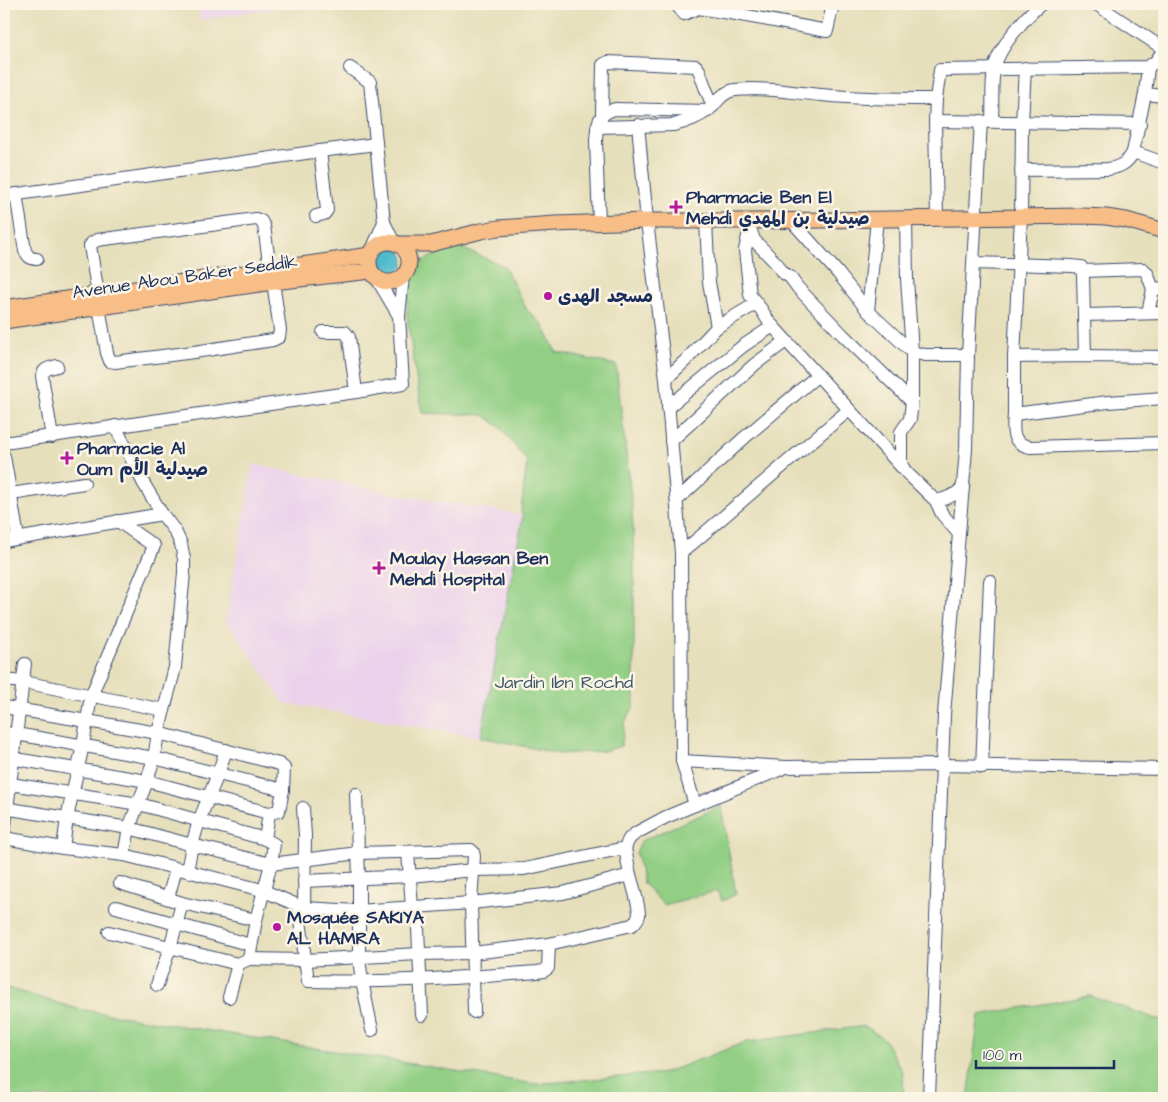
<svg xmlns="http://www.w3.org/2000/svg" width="1168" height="1102" viewBox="0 0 1168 1102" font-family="'Architects Daughter','Playpen Sans Arabic',sans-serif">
	<rect width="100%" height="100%" fill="#fcf5e5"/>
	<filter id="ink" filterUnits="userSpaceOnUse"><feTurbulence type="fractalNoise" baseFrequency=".02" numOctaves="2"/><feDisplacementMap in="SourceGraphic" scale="10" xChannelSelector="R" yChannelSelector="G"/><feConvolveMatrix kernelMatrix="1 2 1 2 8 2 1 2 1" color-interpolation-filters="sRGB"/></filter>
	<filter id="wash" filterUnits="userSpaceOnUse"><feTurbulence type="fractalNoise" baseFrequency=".0096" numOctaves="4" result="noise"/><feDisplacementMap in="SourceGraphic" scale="20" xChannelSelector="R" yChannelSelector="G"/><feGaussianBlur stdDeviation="1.12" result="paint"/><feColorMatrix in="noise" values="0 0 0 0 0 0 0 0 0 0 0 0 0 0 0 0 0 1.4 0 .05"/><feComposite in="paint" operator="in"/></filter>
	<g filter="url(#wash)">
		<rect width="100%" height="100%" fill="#e6dfbb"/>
		<!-- built -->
		<g fill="#ebd1eb">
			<path d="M 199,4 L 299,4 L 200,20 Z"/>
			<path d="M 253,464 L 394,494 L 534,517 L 494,740 L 284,703 L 226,620 Z"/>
		</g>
		<!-- green -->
		<g fill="#92cf84" stroke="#567f71">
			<path d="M 454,245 L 504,266 L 527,310 L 542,324 L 556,352 L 616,365 L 632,506 L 634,556 L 634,706 L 625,722 L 621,746 L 605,751 L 560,754 L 481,737 L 523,516 L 521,512 L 527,461 L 500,427 L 484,415 L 422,413 L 414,364 L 407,315 L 409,282 L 421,262 Z"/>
			<path d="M 721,806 L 736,894 L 722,901 L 717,891 L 664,905 L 643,883 L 636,853 L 641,841 Z"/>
			<path d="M 4,987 L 78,1009 L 535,1084 L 664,1073 L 746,1042 L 865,1026 L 885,1040 L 903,1073 L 904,1098 L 4,1098 Z"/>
			<path d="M 1090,996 L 1163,1021 L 1164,1026 L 1164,1098 L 968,1098 L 979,1015 Z"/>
		</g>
		<!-- water -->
		<circle fill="#50bacd" stroke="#367496" cx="390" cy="261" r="14"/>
	</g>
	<g filter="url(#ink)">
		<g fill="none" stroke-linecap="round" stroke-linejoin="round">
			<defs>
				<g id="minor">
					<path d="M 676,4 L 684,14 L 698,8 L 736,14 L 827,31 L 833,4"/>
					<path d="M 1096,4 L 1164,49"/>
					<path d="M 350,68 L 370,82 L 384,222"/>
					<path d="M 1025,68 L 1022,123 L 1021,217 L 1014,357 L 1014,414 L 1108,402 L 1164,398"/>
					<path d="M 1145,94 L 1148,67"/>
					<path d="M 602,115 L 603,65 L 608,62 L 696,66 L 699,70 L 705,87 L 713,106"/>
					<path d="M 935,121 L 1140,124"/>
					<path d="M 992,121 C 993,105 991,87 994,70 C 997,49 1025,17 1041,4"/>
					<path d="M 638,125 L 647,221 L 666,379 L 681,553 L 682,761 L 695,805"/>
					<path d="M 597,127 L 674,125 C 686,122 698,118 708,110 C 717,104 720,94 731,91 C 737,89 743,90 750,89 C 774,89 797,93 822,95 C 859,99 898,99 936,99"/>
					<path d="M 1133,152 L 1164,163"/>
					<path d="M 1021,170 L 1108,169 C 1120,167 1128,163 1133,152 L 1145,94 L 1164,96"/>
					<path d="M 16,194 L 25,251 C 28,256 30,259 37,259"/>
					<path d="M 4,196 L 320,151 L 376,144"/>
					<path d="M 316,216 L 324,214 L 327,210 L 320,151"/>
					<path d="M 937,218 L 935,121 L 936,99 L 940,70 L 1148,67 L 1155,62 L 1164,50"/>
					<path d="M 791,220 L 838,273 L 868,311 L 912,352 L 925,355 L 968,355"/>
					<path d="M 748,221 L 750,227 L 745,250 L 750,295 L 761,309 L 769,322 L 781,335 L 908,474 L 936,501 L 942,514 L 959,534"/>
					<path d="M 706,222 L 709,282 L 717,327"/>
					<path d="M 599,223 L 596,140 C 597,124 598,113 615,109 L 708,111"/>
					<path d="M 750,228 L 754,240 L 778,265 L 782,272 L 790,277 L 798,288 L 843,335 L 912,402"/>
					<path d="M 372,250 L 384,222 L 394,243"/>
					<path d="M 973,263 L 1072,266 L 1081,267 L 1083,275 L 1085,356"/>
					<path d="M 1083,271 L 1143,269 L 1147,273 L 1153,289 L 1164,288"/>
					<path d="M 377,279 L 399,316 L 403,276"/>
					<path d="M 98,294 L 90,246 L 92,243 L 97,240 L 256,219 L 261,221 L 264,226 L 270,269"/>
					<path d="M 99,307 L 107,353 L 110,361 L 115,362 L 194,352 L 273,340 L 279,337 L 280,330 L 273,282"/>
					<path d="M 868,311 L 877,219"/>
					<path d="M 1148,313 L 1153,289"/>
					<path d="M 1084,315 L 1164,313"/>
					<path d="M 323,332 L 345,332 L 349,337 L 356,392"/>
					<path d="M 1014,357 L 1085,356 L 1164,357"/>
					<path d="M 666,379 L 686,360 L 717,327 L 757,303"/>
					<path d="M 668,407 L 743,346 L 773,326"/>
					<path d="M 1014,414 C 1013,430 1010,443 1030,447 L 1164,443"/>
					<path d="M 115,426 L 144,484 L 162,514 L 175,531 L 181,544 L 184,559 L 184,573 L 175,667 L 170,687 L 158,733 L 154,758 L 147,781 L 129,828 L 124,855"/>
					<path d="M 52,437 L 42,376 C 44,368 50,368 57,366"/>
					<path d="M 671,441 L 754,365 L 786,341"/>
					<path d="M 4,443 L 207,413 L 356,392 L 403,384 L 399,316"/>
					<path d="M 4,456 L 18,538"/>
					<path d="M 903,467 L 901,464 L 901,432 L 910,419 L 912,402 L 912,352 L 907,279 L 906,219"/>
					<path d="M 4,495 L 84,483"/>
					<path d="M 677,500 L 744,438 L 818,375"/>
					<path d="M 936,501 C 946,499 955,495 963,488"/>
					<path d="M 4,541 L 162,514"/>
					<path d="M 681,553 C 737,506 792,457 849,410"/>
					<path d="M 4,680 L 23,682 L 164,710"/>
					<path d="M 4,707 L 158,733 L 279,764 L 284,768 L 283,790 L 279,811 L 269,813 L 265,839 L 274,844 L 271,864 L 256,920 L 249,959 L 238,964 L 229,997"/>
					<path d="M 4,733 L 16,734 L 154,758 L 283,790"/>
					<path d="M 4,757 L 147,781 L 269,813"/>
					<path d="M 682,761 L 786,767 L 941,765 L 1164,769"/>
					<path d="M 982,767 L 990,581"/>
					<path d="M 4,783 L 139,804 L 265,839"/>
					<path d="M 356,794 L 359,878 L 359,958 L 362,981 L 372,1030"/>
					<path d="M 4,808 L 129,828 L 192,845 L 271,864 L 358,853 L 471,850 L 473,852 L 474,856 L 471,903 L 474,1012"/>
					<path d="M 303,808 L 305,835 L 304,908 L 299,913 L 308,981 C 385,983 461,978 537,972 L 544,971 L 548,968 L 549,944"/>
					<path d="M 4,833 L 25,664"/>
					<path d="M 4,838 L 63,848 L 124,855 L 262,890 L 304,908 L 358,911 L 471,903 L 563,893 L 630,875 L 625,848 L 629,839 L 636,833 L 666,817 L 786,767"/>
					<path d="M 63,848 L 67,818 L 83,745 L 91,696 L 154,546 L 118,521"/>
					<path d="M 408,852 L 412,908"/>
					<path d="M 187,871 L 192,845 L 199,821 L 218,774 L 226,750"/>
					<path d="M 304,881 L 410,876 L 474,870 L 524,869 L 625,848"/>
					<path d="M 120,883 L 182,903 L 256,920"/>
					<path d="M 168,898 L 176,869"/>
					<path d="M 116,907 L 251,945"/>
					<path d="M 417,907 L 422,1015"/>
					<path d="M 109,932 L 238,964"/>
					<path d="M 249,959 L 305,960 L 419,954 L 472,953 L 549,944 L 632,925 C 635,922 638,920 639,915 C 639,906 633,885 630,875"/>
					<path d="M 157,985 L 170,948 L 182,903"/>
					<path d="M 929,1098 L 944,715 L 966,449 L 968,355 L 981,121"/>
				</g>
				<g id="major">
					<circle cx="389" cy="262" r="20"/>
					<path d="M 397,244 L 431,244 L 481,231 L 498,228 L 555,224 L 647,221 L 748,221 L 1083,216 L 1106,217 L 1126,220 L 1164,231"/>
					<path d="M 4,308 L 370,255"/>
					<path d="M 4,321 L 273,282 L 371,271"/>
				</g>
			</defs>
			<!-- minor casing -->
			<use href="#minor" stroke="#39496c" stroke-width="14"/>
			<!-- major casing -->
			<use href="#major" stroke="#39496c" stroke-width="17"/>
			<!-- minor -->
			<use href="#minor" stroke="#fff" stroke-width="12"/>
			<!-- major -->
			<use href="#major" stroke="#f7be87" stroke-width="15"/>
		</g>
	</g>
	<!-- markers -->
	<g fill="#b5179e" stroke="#fcf5e5" stroke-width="2">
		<path d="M673.5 199.5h5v5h5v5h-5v5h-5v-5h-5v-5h5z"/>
		<circle cx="548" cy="296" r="5"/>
		<path d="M64.5 450.5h5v5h5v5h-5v5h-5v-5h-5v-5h5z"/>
		<path d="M376.5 560.5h5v5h5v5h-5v5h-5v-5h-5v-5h5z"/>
		<circle cx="277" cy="927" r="5"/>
	</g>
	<g text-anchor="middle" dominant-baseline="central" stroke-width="5" stroke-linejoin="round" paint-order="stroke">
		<!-- poi labels -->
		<g font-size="18" font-weight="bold" fill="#1b2f5e" stroke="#fcf5e5" text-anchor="start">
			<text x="686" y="197">Pharmacie Ben El<tspan x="686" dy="21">Mehdi صيدلية بن المهدي</tspan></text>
			<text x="558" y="296">مسجد الهدى</text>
			<text x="77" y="448">Pharmacie Al<tspan x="77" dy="21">Oum صيدلية الأم</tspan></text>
			<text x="390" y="558">Moulay Hassan Ben<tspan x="390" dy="21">Mehdi Hospital</tspan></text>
			<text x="287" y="917">Mosquée SAKIYA<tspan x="287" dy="21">AL HAMRA</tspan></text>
		</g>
		<!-- street labels -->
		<g font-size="18" fill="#1b2f5e" stroke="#fcf5e5">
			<text transform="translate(185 277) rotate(-8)">Avenue Abou Baker Seddik</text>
		</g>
		<!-- park labels -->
		<g font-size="18" fill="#395768" stroke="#fcf5e5">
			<text x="564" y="682">Jardin Ibn Rochd</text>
		</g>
	</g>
	<!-- margin -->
	<rect width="1168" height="1102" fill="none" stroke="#fcf5e5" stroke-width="20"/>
	<!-- scale -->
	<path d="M976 1060v8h138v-8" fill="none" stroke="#1b2f5e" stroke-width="2.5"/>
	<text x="983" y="1060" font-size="15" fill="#1b2f5e" stroke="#fcf5e5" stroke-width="4" paint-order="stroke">100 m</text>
</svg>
